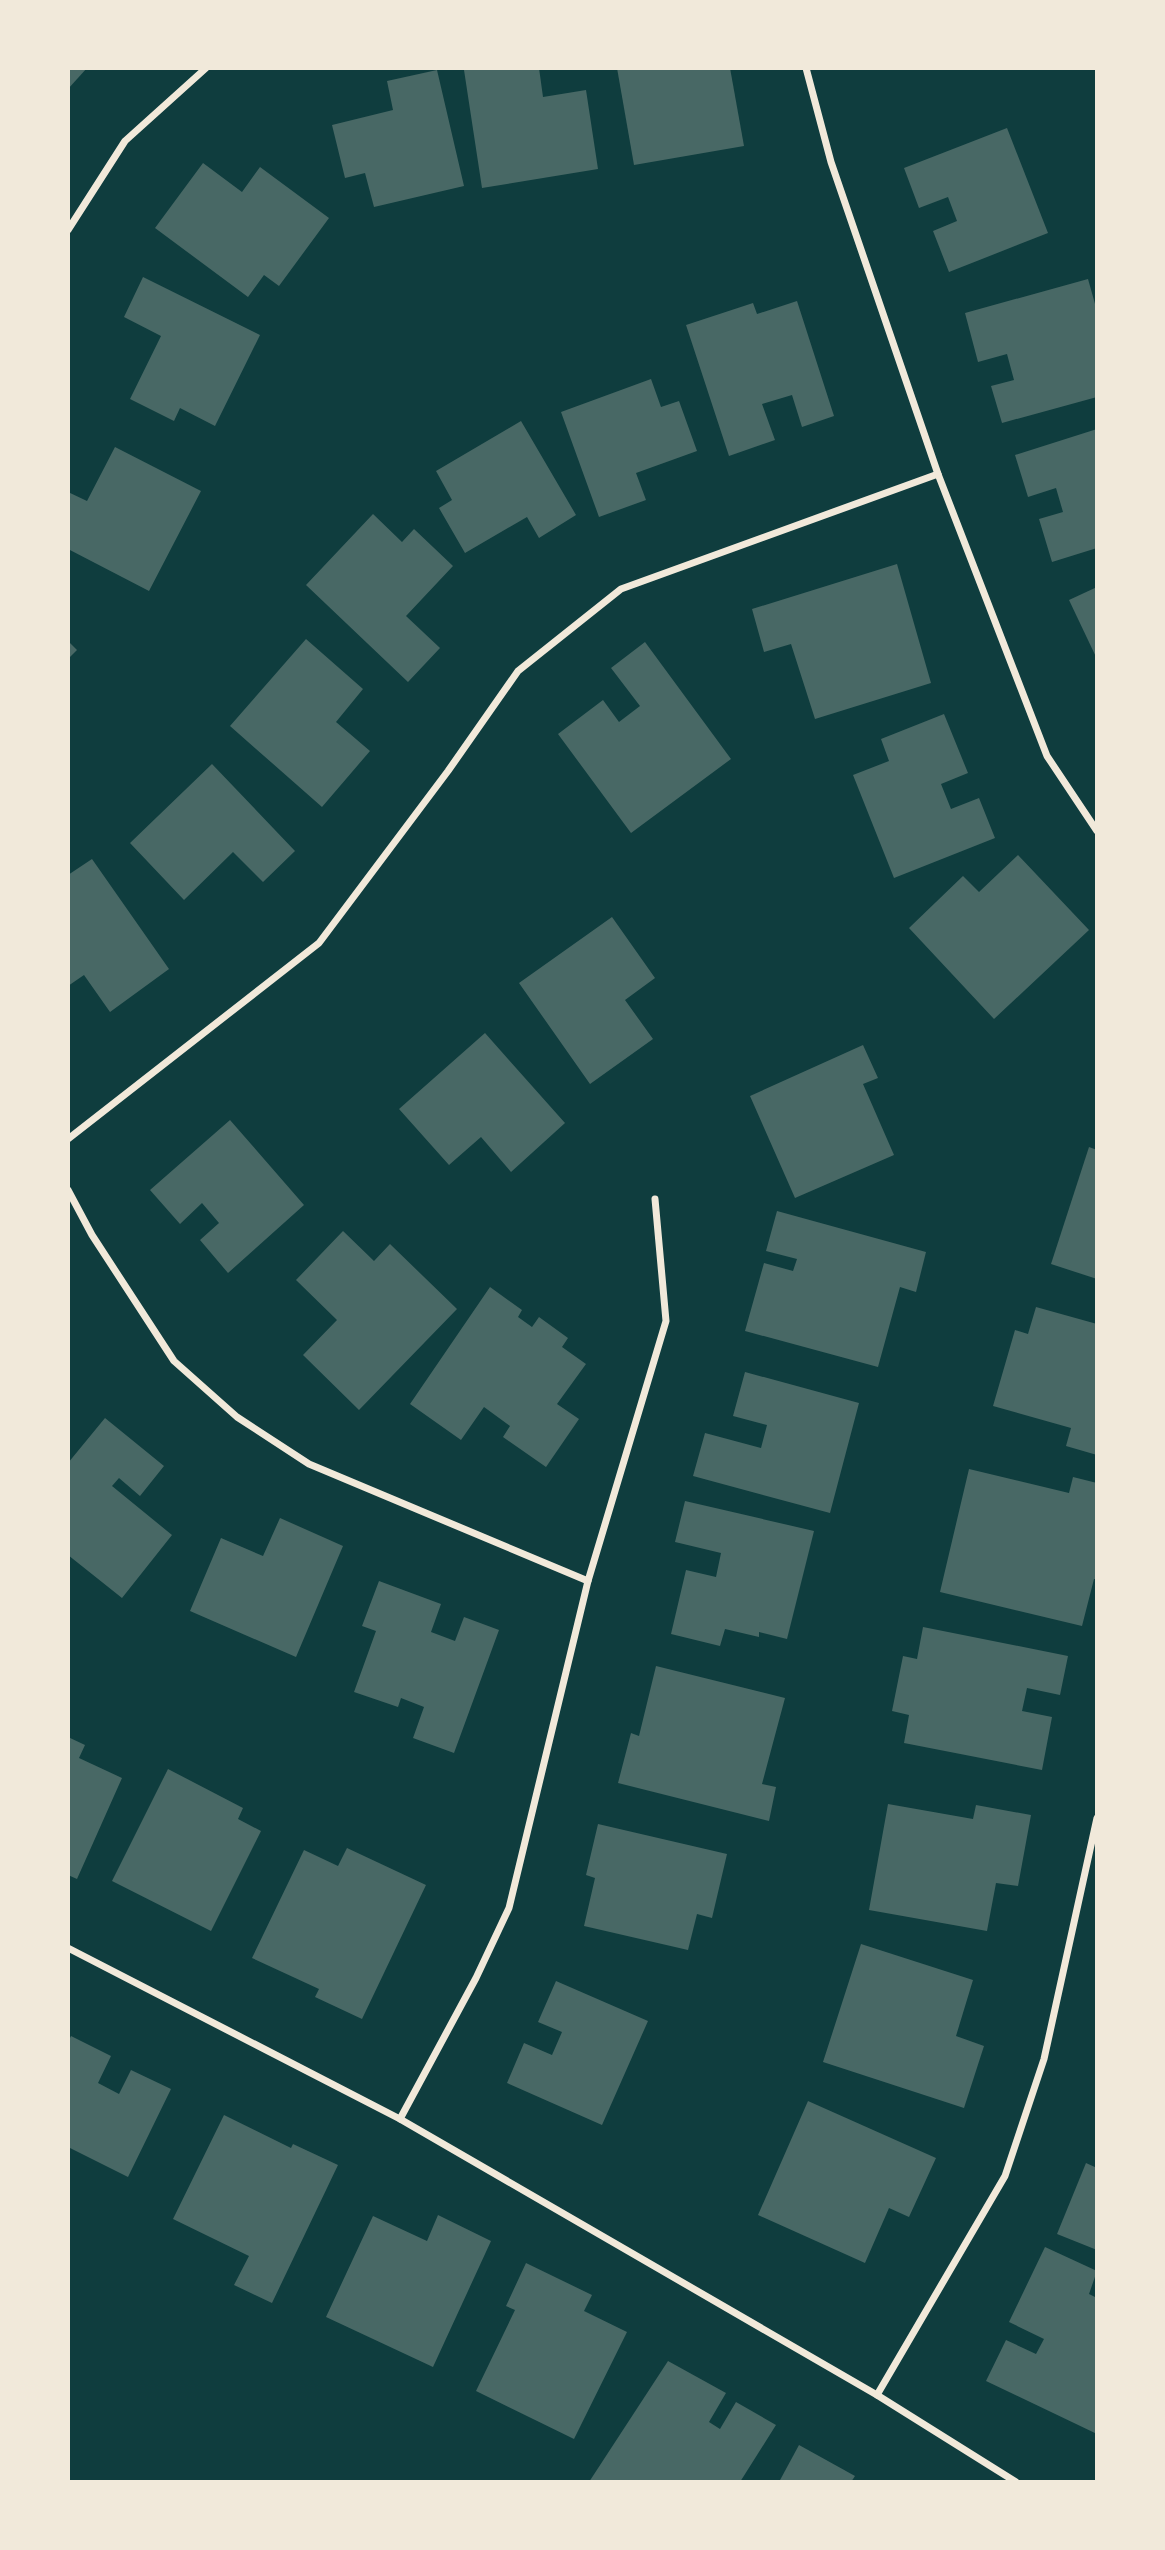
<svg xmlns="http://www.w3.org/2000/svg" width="1165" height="2550" viewBox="0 0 1165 2550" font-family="'Varela Round',sans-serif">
	<rect width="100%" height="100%" fill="#0f3d3e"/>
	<!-- building -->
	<g fill="#486865">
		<path d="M 68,68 L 87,68 L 68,89 Z"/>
		<path d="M 475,68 L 539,68 L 543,97 L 586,90 L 598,169 L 482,188 L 464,70 Z"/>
		<path d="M 617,68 L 730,68 L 744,146 L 634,165 Z"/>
		<path d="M 437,70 L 464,186 L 374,207 L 365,173 L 345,178 L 332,125 L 393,110 L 387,81 Z"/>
		<path d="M 1007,128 L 1048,233 L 949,272 L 933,231 L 957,221 L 948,197 L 919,208 L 904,168 Z"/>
		<path d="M 203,163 L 242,192 L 260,167 L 329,218 L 279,286 L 264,275 L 248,297 L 155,228 Z"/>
		<path d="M 143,277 L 260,335 L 215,426 L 180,408 L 174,421 L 130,399 L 161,336 L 124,317 Z"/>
		<path d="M 1088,279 L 1097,311 L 1097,397 L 1002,423 L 991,386 L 1014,380 L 1007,354 L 978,362 L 965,313 Z"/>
		<path d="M 797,301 L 834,416 L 802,427 L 792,395 L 762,404 L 775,440 L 729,456 L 686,325 L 753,303 L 757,314 Z"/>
		<path d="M 651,379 L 661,407 L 679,401 L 697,451 L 636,473 L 646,500 L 599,517 L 561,412 Z"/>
		<path d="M 521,421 L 576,515 L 539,538 L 527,517 L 465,553 L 439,508 L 452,500 L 436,471 Z"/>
		<path d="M 1097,429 L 1097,548 L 1052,562 L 1039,519 L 1063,512 L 1056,488 L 1028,497 L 1015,455 Z"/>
		<path d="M 115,447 L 201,491 L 149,591 L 68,549 L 68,492 L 87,501 Z"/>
		<path d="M 373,514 L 402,542 L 414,529 L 453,566 L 406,616 L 440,648 L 408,682 L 306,585 Z"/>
		<path d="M 897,564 L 931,683 L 815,719 L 791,644 L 764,652 L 752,609 Z"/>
		<path d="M 1097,587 L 1097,659 L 1069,600 Z"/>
		<path d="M 306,639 L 363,689 L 336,722 L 370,751 L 322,807 L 230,726 Z"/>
		<path d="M 68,641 L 77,650 L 68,659 Z"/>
		<path d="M 645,642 L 731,759 L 631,833 L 558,734 L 603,700 L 619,722 L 640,706 L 611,668 Z"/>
		<path d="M 944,714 L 968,773 L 941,784 L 951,809 L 979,798 L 995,838 L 894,878 L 853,775 L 889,761 L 881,739 Z"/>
		<path d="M 212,764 L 295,851 L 263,882 L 233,852 L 184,900 L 130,843 Z"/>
		<path d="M 1018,855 L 1089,930 L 994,1019 L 909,928 L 963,876 L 979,892 Z"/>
		<path d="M 92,859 L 169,969 L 110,1012 L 84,975 L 68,986 L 68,875 Z"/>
		<path d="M 612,917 L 655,978 L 625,1000 L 653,1039 L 590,1084 L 519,983 Z"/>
		<path d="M 485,1033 L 565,1123 L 511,1172 L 481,1137 L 449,1165 L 399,1109 Z"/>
		<path d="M 863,1045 L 878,1078 L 863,1084 L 894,1155 L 795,1198 L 750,1096 Z"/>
		<path d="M 230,1120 L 304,1205 L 228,1273 L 200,1240 L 219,1223 L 202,1203 L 180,1224 L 150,1190 Z"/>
		<path d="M 1089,1147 L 1097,1150 L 1097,1279 L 1051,1264 Z"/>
		<path d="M 777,1211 L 926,1252 L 916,1292 L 900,1287 L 878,1367 L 745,1331 L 764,1263 L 793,1271 L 797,1259 L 766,1251 Z"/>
		<path d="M 343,1231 L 374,1261 L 390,1244 L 457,1309 L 359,1410 L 303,1355 L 337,1320 L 296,1280 Z"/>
		<path d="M 490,1287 L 522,1310 L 518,1317 L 532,1327 L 539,1317 L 568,1338 L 562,1347 L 586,1364 L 557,1404 L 579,1419 L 546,1467 L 503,1437 L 510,1426 L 484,1407 L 461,1440 L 410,1404 Z"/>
		<path d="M 1036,1307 L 1097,1324 L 1097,1455 L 1066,1446 L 1071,1428 L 993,1406 L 1015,1330 L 1028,1334 Z"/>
		<path d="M 745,1372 L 859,1403 L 830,1513 L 693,1476 L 705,1433 L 761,1448 L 767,1425 L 733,1416 Z"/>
		<path d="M 105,1418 L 164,1466 L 140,1496 L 119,1478 L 112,1486 L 172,1535 L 122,1598 L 68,1555 L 68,1463 Z"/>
		<path d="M 969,1469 L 1069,1493 L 1073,1477 L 1097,1483 L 1097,1579 L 1094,1579 L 1082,1626 L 940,1592 Z"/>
		<path d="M 685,1501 L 814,1531 L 787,1639 L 759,1632 L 759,1637 L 725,1629 L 720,1646 L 671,1634 L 686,1570 L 716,1577 L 721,1553 L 675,1542 Z"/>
		<path d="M 280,1518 L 343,1546 L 296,1657 L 190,1611 L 221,1538 L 263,1556 Z"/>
		<path d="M 379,1581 L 441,1604 L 431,1632 L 455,1641 L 464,1617 L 499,1630 L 454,1753 L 413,1738 L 424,1707 L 401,1698 L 398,1707 L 354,1692 L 376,1631 L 362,1626 Z"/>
		<path d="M 923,1627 L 1068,1656 L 1060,1695 L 1027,1688 L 1022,1711 L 1052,1717 L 1042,1770 L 904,1743 L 909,1715 L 892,1711 L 903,1656 L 917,1659 Z"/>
		<path d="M 656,1666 L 785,1698 L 762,1784 L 776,1787 L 769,1821 L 618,1783 L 631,1733 L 639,1736 Z"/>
		<path d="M 68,1737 L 85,1745 L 79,1758 L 122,1778 L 77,1879 L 68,1875 Z"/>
		<path d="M 168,1769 L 243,1808 L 238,1819 L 261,1831 L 211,1931 L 112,1881 Z"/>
		<path d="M 888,1804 L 973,1819 L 976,1805 L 1031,1815 L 1018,1886 L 996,1883 L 987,1931 L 869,1910 Z"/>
		<path d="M 598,1824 L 727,1854 L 712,1918 L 697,1914 L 688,1950 L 584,1926 L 595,1878 L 586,1875 Z"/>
		<path d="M 347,1848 L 426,1885 L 362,2019 L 315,1997 L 319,1989 L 252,1958 L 304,1850 L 338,1866 Z"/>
		<path d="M 861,1944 L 973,1980 L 956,2036 L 984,2046 L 964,2108 L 823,2062 Z"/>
		<path d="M 556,1981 L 648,2021 L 602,2125 L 507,2083 L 524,2043 L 552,2055 L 562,2032 L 538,2022 Z"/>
		<path d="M 71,2036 L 111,2056 L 98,2083 L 119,2094 L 131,2070 L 171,2089 L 128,2177 L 68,2147 L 68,2042 Z"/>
		<path d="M 808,2101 L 936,2158 L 909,2217 L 889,2208 L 865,2263 L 758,2215 Z"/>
		<path d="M 224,2115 L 291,2148 L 293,2144 L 338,2165 L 272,2303 L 234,2285 L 249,2256 L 173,2219 Z"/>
		<path d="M 1086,2163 L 1097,2168 L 1097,2250 L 1057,2234 Z"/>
		<path d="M 438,2215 L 491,2241 L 433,2367 L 326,2317 L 373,2216 L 427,2241 Z"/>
		<path d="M 1045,2247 L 1097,2271 L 1089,2294 L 1097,2298 L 1097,2434 L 986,2381 L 1006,2340 L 1036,2354 L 1044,2339 L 1009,2322 Z"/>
		<path d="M 526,2263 L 592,2295 L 584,2311 L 627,2332 L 574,2439 L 476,2391 L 515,2310 L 506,2306 Z"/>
		<path d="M 668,2361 L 726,2393 L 709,2422 L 720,2429 L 736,2402 L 776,2425 L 740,2482 L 589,2482 Z"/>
		<path d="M 799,2445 L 855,2476 L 851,2482 L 779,2482 Z"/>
	</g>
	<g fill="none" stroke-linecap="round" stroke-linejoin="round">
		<!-- minor -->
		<g stroke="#f1e9da" stroke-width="7">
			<path d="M 806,68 L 831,162 L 938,474 L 1047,756 L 1097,831"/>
			<path d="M 68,230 L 125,141 L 206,68"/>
			<path d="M 68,1139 L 319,943 L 448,771 L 518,671 L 621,589 L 938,474"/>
			<path d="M 68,1190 L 92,1235 L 174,1361 L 237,1417 L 309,1464 L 588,1581"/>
			<path d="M 68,1948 L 400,2119 L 877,2395 L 1016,2482"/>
			<path d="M 400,2119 L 476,1978 L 509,1908 L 588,1581 L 666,1321 L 655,1199"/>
			<path d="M 877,2395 L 1005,2176 L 1044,2059 L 1097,1818"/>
		</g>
	</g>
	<!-- border -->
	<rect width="1165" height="2550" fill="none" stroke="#f1e9da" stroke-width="140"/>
</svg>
